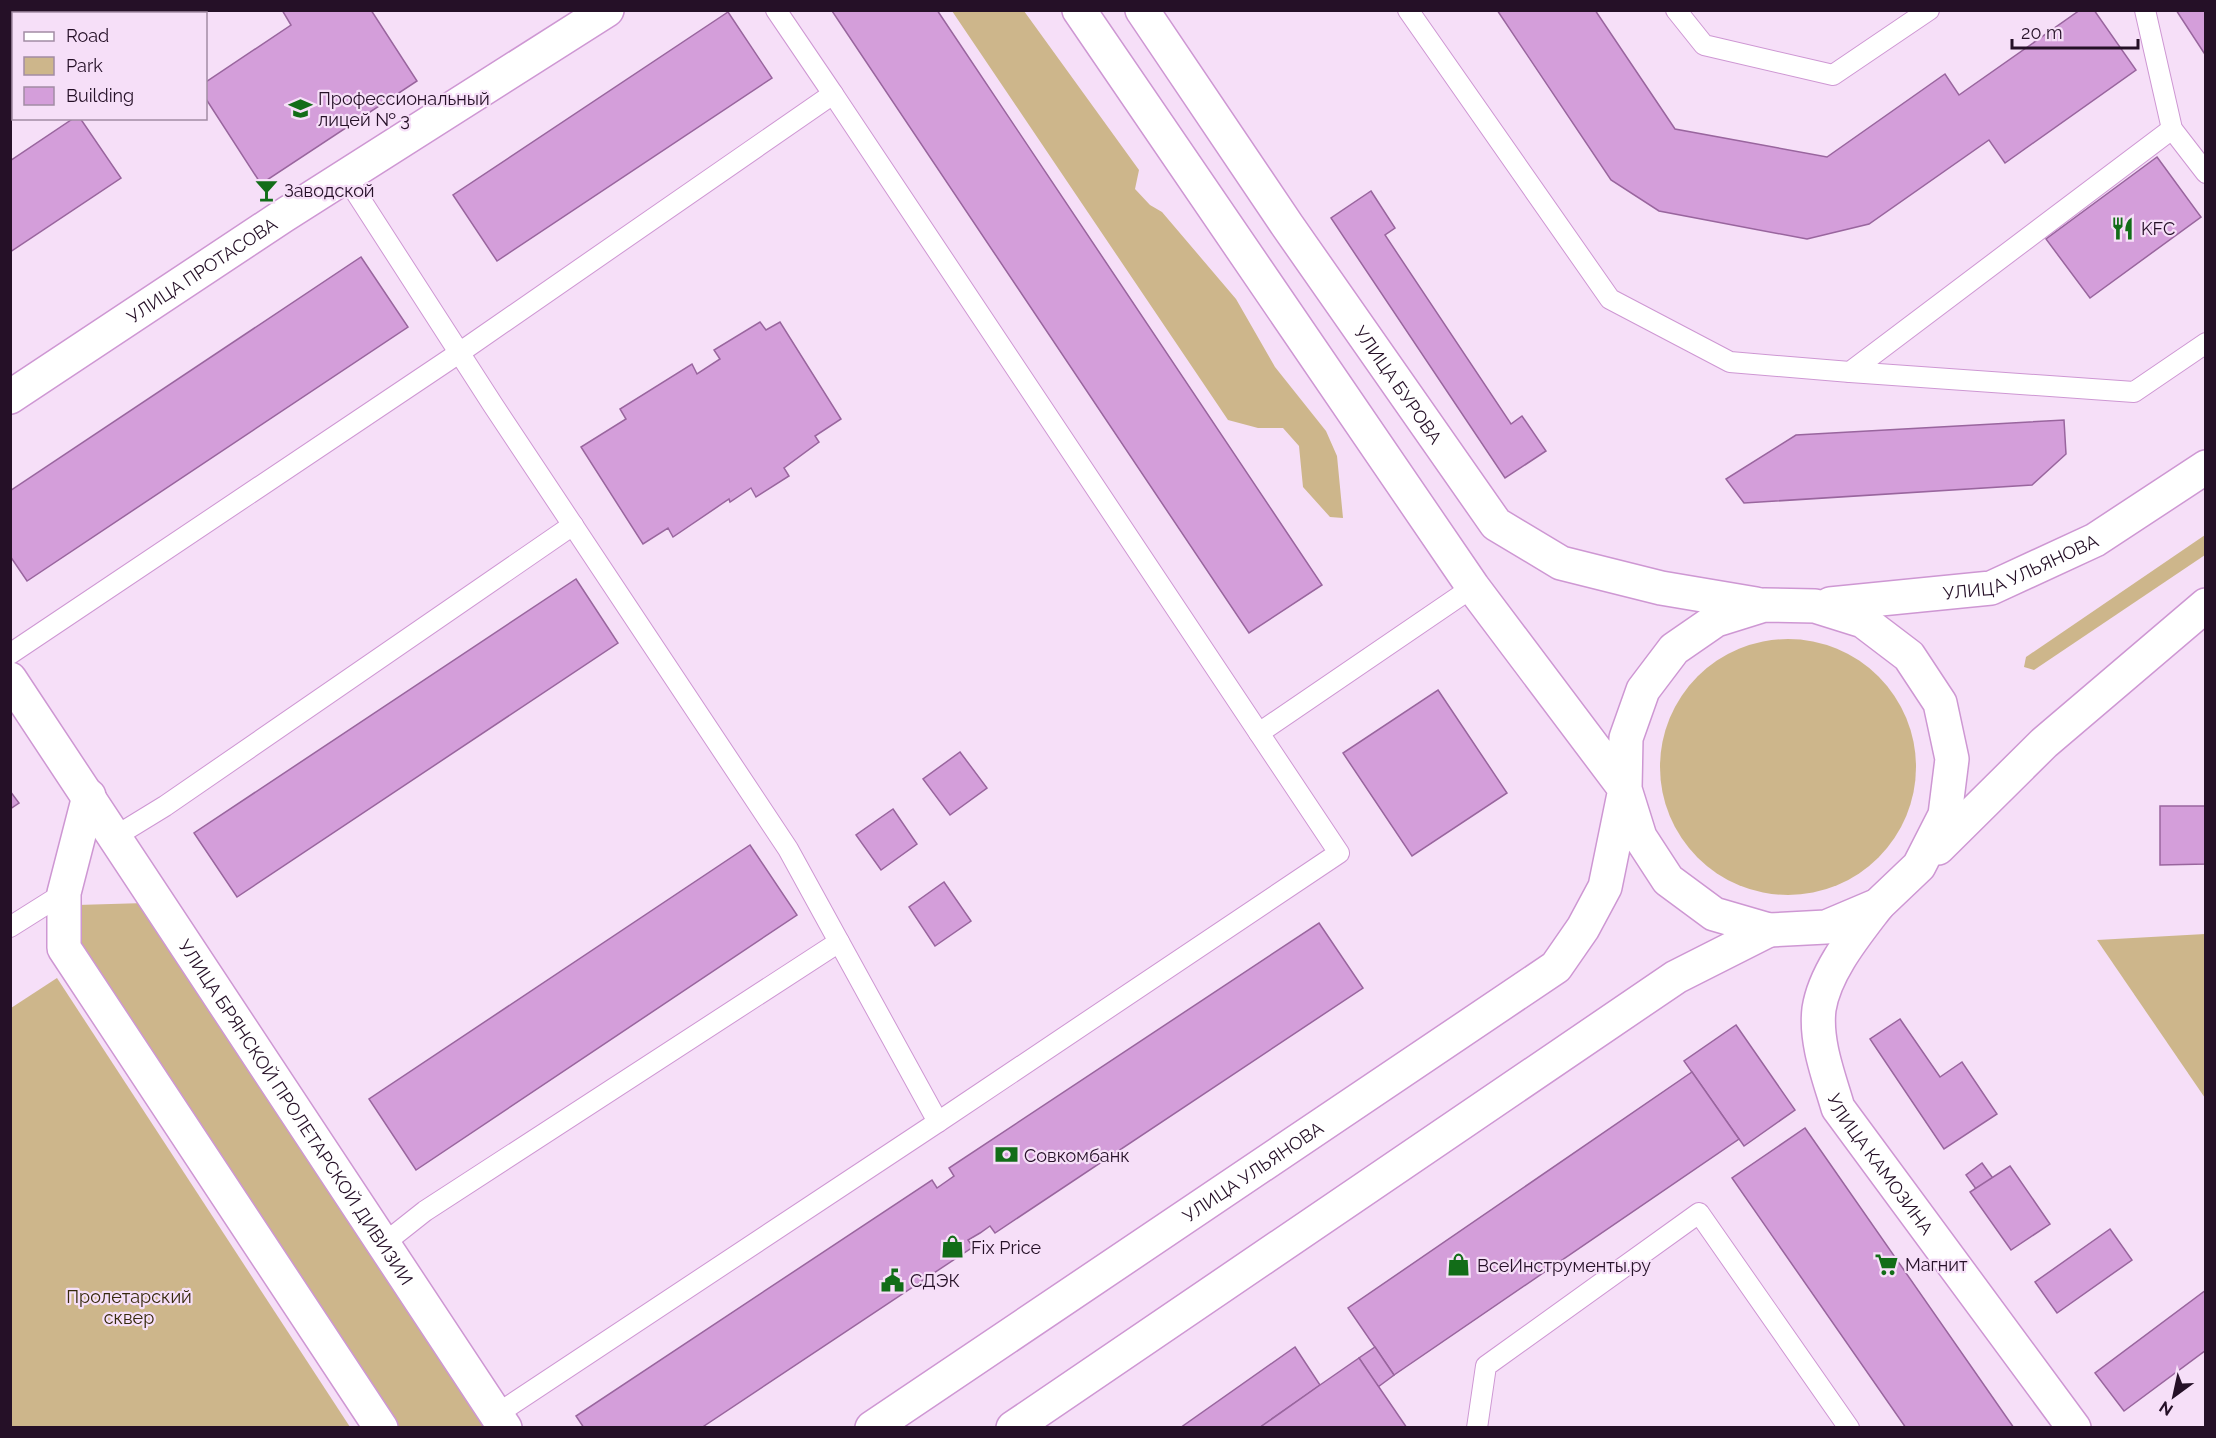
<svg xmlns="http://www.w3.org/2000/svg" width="2216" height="1438" viewBox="0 0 2216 1438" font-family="Raleway,sans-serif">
	<rect width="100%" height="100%" fill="#f6dff8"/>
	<!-- green -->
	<g fill="#cdb68b">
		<path d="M 952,11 L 1024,11 L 1139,170 L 1135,189 L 1150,205 L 1162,212 L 1236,299 L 1275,367 L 1326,431 L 1337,456 L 1343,518 L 1330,517 L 1303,487 L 1299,446 L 1283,428 L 1258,428 L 1228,420 Z"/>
		<path d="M 2205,535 L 2205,555 L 2034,670 L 2024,667 L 2026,657 Z"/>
		<circle cx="1788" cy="767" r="128"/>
		<path d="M 145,903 L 485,1427 L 395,1427 L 78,943 L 77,905 Z"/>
		<path d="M 2205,934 L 2206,934 L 2205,1098 L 2097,940 Z"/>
		<path d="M 57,978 L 350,1427 L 11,1427 L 11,1008 Z"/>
	</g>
	<!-- building -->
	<g fill="#d49eda" stroke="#99659e" stroke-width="1.5">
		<path d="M 282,10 L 371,10 L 417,81 L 261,184 L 206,99 L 206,82 L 291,25 Z"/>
		<path d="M 937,10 L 1322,585 L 1249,633 L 832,11 Z"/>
		<path d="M 1497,10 L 1595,10 L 1675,129 L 1827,157 L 1945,74 L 1959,95 L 2080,10 L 2094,10 L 2136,70 L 2005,163 L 1989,140 L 1869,224 L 1807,239 L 1659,211 L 1611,180 Z"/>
		<path d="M 2176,10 L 2206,10 L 2206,56 Z"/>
		<path d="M 728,12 L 772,78 L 497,261 L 453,195 Z"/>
		<path d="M 74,118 L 80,118 L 121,178 L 10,252 L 10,161 Z"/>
		<path d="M 2157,157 L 2201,217 L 2090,298 L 2046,239 Z"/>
		<path d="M 1371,191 L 1395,228 L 1385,235 L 1511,424 L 1522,416 L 1546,451 L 1505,478 L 1331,218 Z"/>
		<path d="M 361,257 L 408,327 L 27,581 L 10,556 L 10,491 Z"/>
		<path d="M 760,322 L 766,330 L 780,322 L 841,419 L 815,436 L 819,442 L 784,468 L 789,476 L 756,497 L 751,488 L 730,502 L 729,499 L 673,537 L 668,528 L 643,544 L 581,447 L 626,419 L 620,409 L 692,364 L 697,374 L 720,359 L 714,350 Z"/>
		<path d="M 2064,420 L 2066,454 L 2032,485 L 1744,503 L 1726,479 L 1796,435 Z"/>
		<path d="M 576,579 L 618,643 L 237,897 L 194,833 Z"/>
		<path d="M 1438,690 L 1507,793 L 1412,856 L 1343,753 Z"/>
		<path d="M 960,752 L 987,788 L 950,815 L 923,779 Z"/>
		<path d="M 10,791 L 19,803 L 10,809 Z"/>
		<path d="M 2160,806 L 2206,806 L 2206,864 L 2160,865 Z"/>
		<path d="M 893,809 L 917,844 L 881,870 L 856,835 Z"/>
		<path d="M 750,845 L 797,915 L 416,1170 L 369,1099 Z"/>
		<path d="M 944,882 L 971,921 L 935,946 L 909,907 Z"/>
		<path d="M 1319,923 L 1363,988 L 995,1233 L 990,1226 L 980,1233 L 968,1240 L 973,1247 L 701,1428 L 584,1428 L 576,1416 L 932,1180 L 937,1188 L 954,1176 L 949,1168 Z"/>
		<path d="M 1900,1019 L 1940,1077 L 1962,1062 L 1997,1114 L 1944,1149 L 1870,1039 Z"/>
		<path d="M 1736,1025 L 1795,1110 L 1744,1146 L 1684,1061 Z"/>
		<path d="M 1692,1072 L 1739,1139 L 1394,1375 L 1348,1308 Z"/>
		<path d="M 1805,1128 L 2014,1428 L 1906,1428 L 1732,1178 Z"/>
		<path d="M 1982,1163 L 2025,1223 L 2009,1235 L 1966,1175 Z"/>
		<path d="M 2010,1166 L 2050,1224 L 2011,1250 L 1970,1192 Z"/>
		<path d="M 2110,1229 L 2132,1260 L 2057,1313 L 2035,1282 Z"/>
		<path d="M 2206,1290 L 2206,1350 L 2124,1411 L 2095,1373 Z"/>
		<path d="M 1295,1347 L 1320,1385 L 1259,1428 L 1180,1428 Z"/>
		<path d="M 1375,1347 L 1394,1375 L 1378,1387 L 1359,1358 Z"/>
		<path d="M 1359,1358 L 1407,1428 L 1259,1428 L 1320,1385 Z"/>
	</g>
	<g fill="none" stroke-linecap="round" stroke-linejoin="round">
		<defs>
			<g id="service">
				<path d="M 1408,10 L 1610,299 L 1730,362 L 1850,372 L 2172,129"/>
				<path d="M 1676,10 L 1704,45 L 1833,75 L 1929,10"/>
				<path d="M 2145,10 L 2172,129 L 2206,173"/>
				<path d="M 833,94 L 1259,733"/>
				<path d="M 10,107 L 14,105"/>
				<path d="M 346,177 L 493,405 L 788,849 L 938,1122 L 497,1414"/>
				<path d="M 1850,372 L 2134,392 L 2206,343"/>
				<path d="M 10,654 L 459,353 L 833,94 L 776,10"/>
				<path d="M 116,836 L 165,806 L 573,525"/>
				<path d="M 10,927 L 64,893"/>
				<path d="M 938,1122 L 1339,853 L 1259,733 L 1473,587"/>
				<path d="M 382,1245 L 425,1211 L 839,942"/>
				<path d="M 1477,1428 L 1486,1366 L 1699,1213 L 1849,1428"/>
			</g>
			<g id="minor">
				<path id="s1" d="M 10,397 L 283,216 L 607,10"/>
				<path id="s2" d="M 10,679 L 505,1428"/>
				<path d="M 89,796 L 64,893 L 64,948 L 381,1428"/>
			</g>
			<g id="tertiary">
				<path id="s3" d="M 1878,905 C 1856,934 1825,971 1819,1009 C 1815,1042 1829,1077 1838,1108 L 2074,1428"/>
			</g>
			<g id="primary">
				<path id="s4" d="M 1142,10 L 1287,225 L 1496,524 L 1561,563 L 1661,588 L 1756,604"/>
				<path id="s5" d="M 1830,604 L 1991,588 L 2095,540 L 2206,467"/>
				<path d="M 1938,848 L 2044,743 L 2206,605"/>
				<path id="s6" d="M 872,1428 L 1556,967 L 1583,928 L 1605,887 L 1625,789 L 1626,738 L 1643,690 L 1674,649 L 1716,620 L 1764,605 L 1815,606 L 1863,621 L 1909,656 L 1940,703 L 1952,759 L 1945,815 L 1919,866 L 1878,905 L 1826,927 L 1769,930 L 1714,914 L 1668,880 L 1640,837 L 1625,789 L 1473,587 L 1079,10"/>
				<path d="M 1013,1428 L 1676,977 L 1769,930"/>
			</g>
		</defs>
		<!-- service casing -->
		<use href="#service" stroke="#ce97d3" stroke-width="22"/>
		<!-- minor casing -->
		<use href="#minor" stroke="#ce97d3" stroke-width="36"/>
		<!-- tertiary casing -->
		<use href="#tertiary" stroke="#ce97d3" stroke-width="36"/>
		<!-- primary casing -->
		<use href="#primary" stroke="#ce97d3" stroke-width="36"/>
		<!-- service -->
		<use href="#service" stroke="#fff" stroke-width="20"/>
		<!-- minor -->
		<use href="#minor" stroke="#fff" stroke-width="33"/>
		<!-- tertiary -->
		<use href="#tertiary" stroke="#fff" stroke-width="33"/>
		<!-- primary -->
		<use href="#primary" stroke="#fff" stroke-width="33"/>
	</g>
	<!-- icons -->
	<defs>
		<symbol id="university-bare" viewBox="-9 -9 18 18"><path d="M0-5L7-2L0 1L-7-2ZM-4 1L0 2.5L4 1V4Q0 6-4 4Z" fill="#126d18" stroke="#f6dff8" stroke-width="2.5" paint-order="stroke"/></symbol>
		<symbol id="bar-bare" viewBox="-9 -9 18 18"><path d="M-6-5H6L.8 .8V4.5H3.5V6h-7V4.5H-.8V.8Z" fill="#126d18" stroke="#f6dff8" stroke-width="2.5" paint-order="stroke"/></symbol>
		<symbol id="restaurant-bare" viewBox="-9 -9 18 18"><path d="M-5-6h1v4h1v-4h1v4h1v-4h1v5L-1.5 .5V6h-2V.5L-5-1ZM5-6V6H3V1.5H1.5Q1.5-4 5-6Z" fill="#126d18" stroke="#f6dff8" stroke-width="2.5" paint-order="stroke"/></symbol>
		<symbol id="bank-bare" viewBox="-9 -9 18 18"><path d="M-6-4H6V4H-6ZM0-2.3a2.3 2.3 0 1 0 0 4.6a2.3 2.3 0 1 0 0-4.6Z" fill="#126d18" stroke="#f6dff8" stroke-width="2.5" paint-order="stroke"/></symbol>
		<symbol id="shop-bare" viewBox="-9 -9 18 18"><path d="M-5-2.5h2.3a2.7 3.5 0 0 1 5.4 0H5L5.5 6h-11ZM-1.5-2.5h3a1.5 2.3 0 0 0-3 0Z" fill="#126d18" stroke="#f6dff8" stroke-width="2.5" paint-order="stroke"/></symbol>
		<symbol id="supermarket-bare" viewBox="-9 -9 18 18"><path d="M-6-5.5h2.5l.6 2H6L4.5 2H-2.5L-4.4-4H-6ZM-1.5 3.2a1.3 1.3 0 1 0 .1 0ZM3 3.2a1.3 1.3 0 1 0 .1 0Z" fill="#126d18" stroke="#f6dff8" stroke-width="2.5" paint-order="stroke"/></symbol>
		<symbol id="civic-bare" viewBox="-9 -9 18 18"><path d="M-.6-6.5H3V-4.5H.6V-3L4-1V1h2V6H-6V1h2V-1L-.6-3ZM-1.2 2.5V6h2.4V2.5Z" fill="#126d18" stroke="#f6dff8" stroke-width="2.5" paint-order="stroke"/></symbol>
	</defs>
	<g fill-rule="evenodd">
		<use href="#university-bare" x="284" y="92" width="33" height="33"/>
		<use href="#bar-bare" x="250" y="174" width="33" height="33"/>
		<use href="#restaurant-bare" x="2106" y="212" width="33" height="33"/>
		<use href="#bank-bare" x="990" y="1138" width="33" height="33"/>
		<use href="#shop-bare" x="936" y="1230" width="33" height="33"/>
		<use href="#supermarket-bare" x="1870" y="1248" width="33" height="33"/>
		<use href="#shop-bare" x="1442" y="1248" width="33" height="33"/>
		<use href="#civic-bare" x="876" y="1264" width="33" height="33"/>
	</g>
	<g text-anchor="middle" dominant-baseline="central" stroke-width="4.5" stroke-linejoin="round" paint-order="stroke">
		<!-- poi labels -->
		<g font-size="18" fill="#251027" stroke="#f6dff8" text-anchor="start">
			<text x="318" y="98">Профессиональный<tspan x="318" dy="21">лицей № 3</tspan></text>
			<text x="284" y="190">Заводской</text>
			<text x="2141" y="228">KFC</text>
			<text x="1024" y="1155">Совкомбанк</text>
			<text x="971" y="1247">Fix Price</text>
			<text x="1905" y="1264">Магнит</text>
			<text x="1477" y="1265">ВсеИнструменты.ру</text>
			<text x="910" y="1280">СДЭК</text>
		</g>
		<!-- street labels -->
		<g font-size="18" fill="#251027" stroke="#f6dff8">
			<text stroke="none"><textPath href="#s1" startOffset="230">УЛИЦА ПРОТАСОВА</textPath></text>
			<text stroke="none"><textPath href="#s4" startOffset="454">УЛИЦА БУРОВА</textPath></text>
			<text stroke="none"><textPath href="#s5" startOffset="196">УЛИЦА УЛЬЯНОВА</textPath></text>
			<text stroke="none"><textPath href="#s2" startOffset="519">УЛИЦА БРЯНСКОЙ ПРОЛЕТАРСКОЙ ДИВИЗИИ</textPath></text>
			<text stroke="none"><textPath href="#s3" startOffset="292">УЛИЦА КАМОЗИНА</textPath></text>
			<text stroke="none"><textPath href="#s6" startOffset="459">УЛИЦА УЛЬЯНОВА</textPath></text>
		</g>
		<!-- park labels -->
		<g font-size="18" fill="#35280b" stroke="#f6dff8">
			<text x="129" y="1296">Пролетарский<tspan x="129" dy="21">сквер</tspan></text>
		</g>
	</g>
	<!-- border -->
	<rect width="2216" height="1438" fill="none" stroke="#251027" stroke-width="24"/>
	<!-- legend -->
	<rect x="12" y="12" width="195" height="108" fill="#f6dff8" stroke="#a28ca4" stroke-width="1.5"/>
	<rect x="24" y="32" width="30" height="9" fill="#ffffff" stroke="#a28ca4" stroke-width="1.5"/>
	<text x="66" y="42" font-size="18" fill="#251027">Road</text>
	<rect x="24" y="57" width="30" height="18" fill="#cdb68b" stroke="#a28ca4" stroke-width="1.5"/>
	<text x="66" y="72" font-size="18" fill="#251027">Park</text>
	<rect x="24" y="87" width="30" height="18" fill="#d49eda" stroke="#a28ca4" stroke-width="1.5"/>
	<text x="66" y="102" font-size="18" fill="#251027">Building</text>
	<!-- north arrow -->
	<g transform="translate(2174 1396) rotate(213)" stroke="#f6dff8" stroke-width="4.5" paint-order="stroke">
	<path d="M0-4.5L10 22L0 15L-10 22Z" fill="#251027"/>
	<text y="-9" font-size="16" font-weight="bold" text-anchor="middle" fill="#251027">N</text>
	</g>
	<!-- scale -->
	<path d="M2012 39v9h126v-9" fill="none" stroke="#251027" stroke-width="3"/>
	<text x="2021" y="39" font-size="18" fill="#251027" stroke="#f6dff8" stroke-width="4.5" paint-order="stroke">20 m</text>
</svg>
